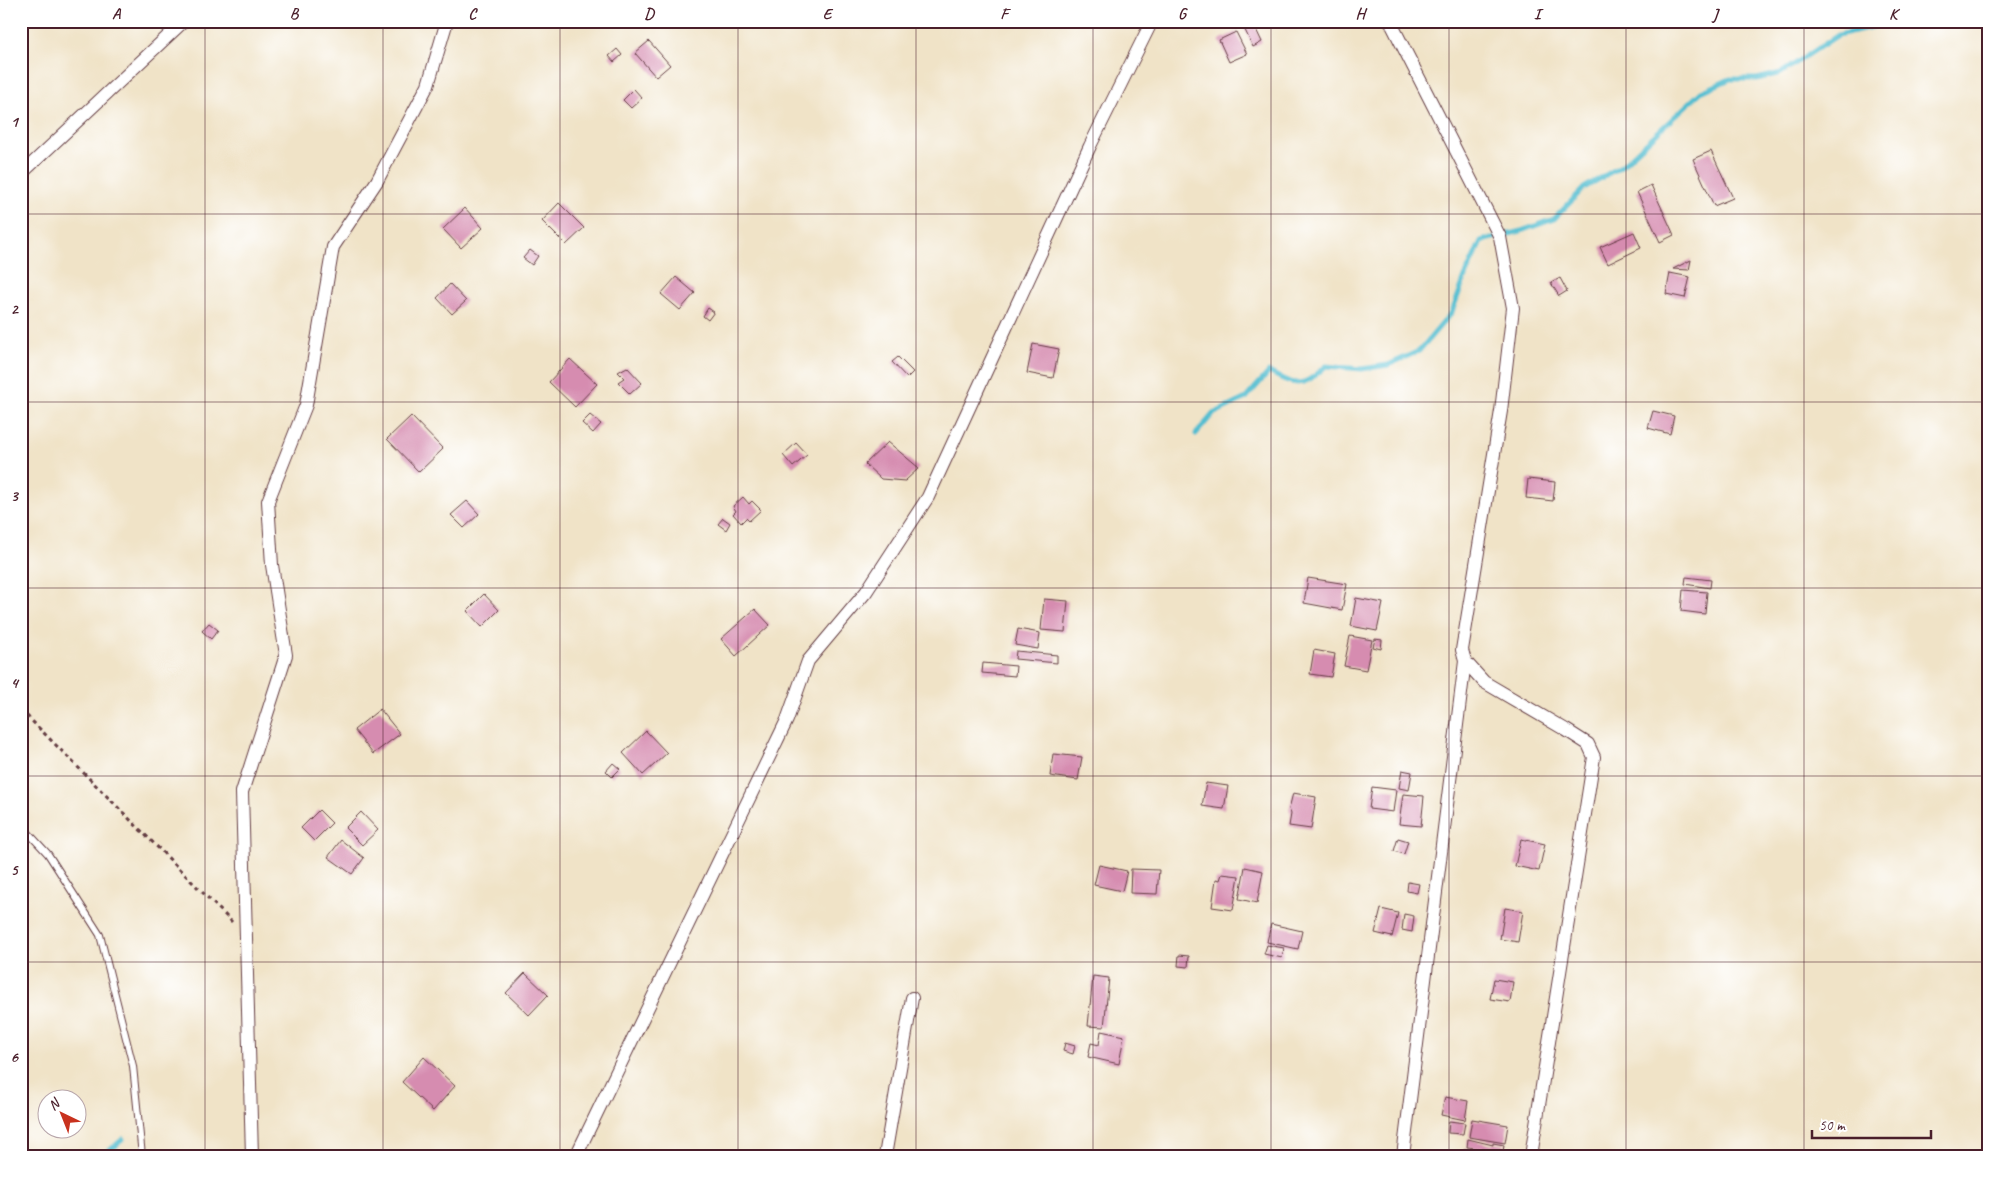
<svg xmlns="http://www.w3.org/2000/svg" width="2009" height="1177" viewBox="0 0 2009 1177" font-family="Caveat,sans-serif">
	<rect width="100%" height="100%" fill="#fff"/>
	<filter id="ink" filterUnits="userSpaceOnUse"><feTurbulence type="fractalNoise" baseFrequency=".02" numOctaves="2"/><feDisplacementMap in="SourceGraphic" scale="10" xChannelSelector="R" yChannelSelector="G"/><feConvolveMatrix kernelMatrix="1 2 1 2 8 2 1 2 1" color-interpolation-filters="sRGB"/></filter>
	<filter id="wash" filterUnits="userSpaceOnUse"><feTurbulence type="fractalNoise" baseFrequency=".0096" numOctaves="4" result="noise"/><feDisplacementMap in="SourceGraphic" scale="20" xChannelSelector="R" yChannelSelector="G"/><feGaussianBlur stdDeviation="1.12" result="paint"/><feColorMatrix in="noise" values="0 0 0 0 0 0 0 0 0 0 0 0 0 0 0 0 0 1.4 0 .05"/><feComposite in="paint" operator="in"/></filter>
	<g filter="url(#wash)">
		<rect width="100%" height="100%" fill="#f0e3c7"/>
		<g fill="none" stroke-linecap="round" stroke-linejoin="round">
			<!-- stream -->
			<g stroke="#54bed0" stroke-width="5">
				<path d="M 1196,434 L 1213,414 L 1246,398 L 1269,372 C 1297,387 1302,388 1326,366 L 1362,369 L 1388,365 L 1419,351 L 1452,312 L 1466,274 L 1481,241 L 1521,231 L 1554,219 L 1584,188 L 1621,166 L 1701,92 L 1730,79 L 1757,79 L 1781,73 L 1838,35 L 1898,21"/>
				<path d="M 103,1156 L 123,1139"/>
			</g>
		</g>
		<g id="blocks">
			<!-- building -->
			<g fill="#d68cb0">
				<path d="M 160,21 L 171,21 L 164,27 Z"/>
				<path d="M 1253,23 L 1262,42 L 1253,47 L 1244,28 Z"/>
				<path d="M 1236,32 L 1247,54 L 1229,62 L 1219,40 Z"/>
				<path d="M 649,41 L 670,65 L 656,77 L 635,53 Z"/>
				<path d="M 617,49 L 622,55 L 614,62 L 609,56 Z"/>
				<path d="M 634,89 L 642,98 L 631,108 L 623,100 Z"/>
				<path d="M 1711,151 L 1733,198 L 1714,206 L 1693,159 Z"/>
				<path d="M 1651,185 L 1674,235 L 1660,242 L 1637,192 Z"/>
				<path d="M 559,203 L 584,228 L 566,245 L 542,221 Z"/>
				<path d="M 465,208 L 483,228 L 461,248 L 443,229 Z"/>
				<path d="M 1634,232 L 1641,248 L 1608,264 L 1600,247 Z"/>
				<path d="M 530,250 L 538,256 L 532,265 L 523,258 Z"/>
				<path d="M 1691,260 L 1689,270 L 1673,269 Z"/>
				<path d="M 1670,273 L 1690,277 L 1685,298 L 1666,294 Z"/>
				<path d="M 676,277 L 695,293 L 680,310 L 661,294 Z"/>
				<path d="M 1560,278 L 1567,291 L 1559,296 L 1551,283 Z"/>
				<path d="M 450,284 L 466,301 L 452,314 L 437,298 Z"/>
				<path d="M 708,308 L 714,312 L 708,320 L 703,316 Z"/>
				<path d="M 1033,344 L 1059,349 L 1053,378 L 1027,373 Z"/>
				<path d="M 898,357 L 913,372 L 907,378 L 892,362 Z"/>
				<path d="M 570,359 L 597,384 L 575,407 L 549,382 Z"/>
				<path d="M 627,367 L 642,383 L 630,394 L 618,382 L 624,378 L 618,372 Z"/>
				<path d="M 1653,411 L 1674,416 L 1670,434 L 1648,428 Z"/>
				<path d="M 590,415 L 601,424 L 593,433 L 582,423 Z"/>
				<path d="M 411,416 L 443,449 L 419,472 L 387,439 Z"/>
				<path d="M 888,442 L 919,468 L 905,481 L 881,479 L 865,464 Z"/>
				<path d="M 796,443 L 807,455 L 793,467 L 783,455 Z"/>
				<path d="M 1528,479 L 1555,482 L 1553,501 L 1526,498 Z"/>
				<path d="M 743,497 L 749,504 L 752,501 L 761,510 L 749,521 L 746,518 L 741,523 L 733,514 L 736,511 L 733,506 Z"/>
				<path d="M 467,501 L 479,514 L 464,528 L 451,515 Z"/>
				<path d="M 723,518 L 730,523 L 726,530 L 718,524 Z"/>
				<path d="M 1686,577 L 1711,580 L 1710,588 L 1685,584 Z"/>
				<path d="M 1308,578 L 1347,584 L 1342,610 L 1304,603 Z"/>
				<path d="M 1683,590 L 1707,592 L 1705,614 L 1681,611 Z"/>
				<path d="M 484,594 L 499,610 L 482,627 L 467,611 Z"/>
				<path d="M 1356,598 L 1383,603 L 1377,631 L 1351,626 Z"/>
				<path d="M 1044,599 L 1068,601 L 1065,632 L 1041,630 Z"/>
				<path d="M 755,609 L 770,625 L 736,656 L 721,639 Z"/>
				<path d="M 209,623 L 218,630 L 211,639 L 202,631 Z"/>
				<path d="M 1018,629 L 1040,633 L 1038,649 L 1015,645 Z"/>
				<path d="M 1350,636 L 1372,640 L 1366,670 L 1344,666 Z"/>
				<path d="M 1375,639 L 1382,640 L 1381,649 L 1373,647 Z"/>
				<path d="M 1314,650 L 1335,654 L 1331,677 L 1310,674 Z"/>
				<path d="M 1016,651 L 1057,655 L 1057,663 L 1015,659 Z"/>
				<path d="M 983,663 L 1016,666 L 1015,676 L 982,673 Z"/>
				<path d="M 380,709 L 400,734 L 373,754 L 354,730 Z"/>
				<path d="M 646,731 L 667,753 L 643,775 L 623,753 Z"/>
				<path d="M 1053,754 L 1082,757 L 1078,780 L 1050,776 Z"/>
				<path d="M 613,763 L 620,769 L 612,777 L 606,771 Z"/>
				<path d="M 1402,770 L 1412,772 L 1409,790 L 1399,788 Z"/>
				<path d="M 1206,783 L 1228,786 L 1224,809 L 1202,806 Z"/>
				<path d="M 1372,787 L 1396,790 L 1393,812 L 1369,809 Z"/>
				<path d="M 1293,793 L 1316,797 L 1311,829 L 1289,826 L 1291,814 L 1289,809 Z"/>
				<path d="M 1403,794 L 1424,796 L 1421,826 L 1399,824 Z"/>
				<path d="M 319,810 L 332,823 L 314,841 L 301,828 Z"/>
				<path d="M 361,812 L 378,830 L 362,845 L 345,828 Z"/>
				<path d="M 1398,838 L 1408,841 L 1404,854 L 1394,851 Z"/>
				<path d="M 1521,839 L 1545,844 L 1539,871 L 1515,866 Z"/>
				<path d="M 341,840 L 364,858 L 352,874 L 328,857 Z"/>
				<path d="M 1099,865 L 1127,871 L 1122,891 L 1094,885 Z"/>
				<path d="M 1245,867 L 1263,871 L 1257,903 L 1239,899 Z"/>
				<path d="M 1131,869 L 1159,870 L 1157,894 L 1130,893 Z"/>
				<path d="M 1222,874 L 1239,876 L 1233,910 L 1212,907 L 1216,879 L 1220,880 Z"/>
				<path d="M 1408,882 L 1419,884 L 1417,893 L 1407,891 Z"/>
				<path d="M 1505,908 L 1523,911 L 1518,942 L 1500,939 Z"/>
				<path d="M 1381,909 L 1398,913 L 1392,937 L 1375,933 Z"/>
				<path d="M 1404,914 L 1414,916 L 1412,932 L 1402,930 Z"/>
				<path d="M 1271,924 L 1302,931 L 1298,949 L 1267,942 Z"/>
				<path d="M 1267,945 L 1284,948 L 1282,958 L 1264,954 Z"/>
				<path d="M 1179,955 L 1189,956 L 1188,967 L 1178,966 Z"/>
				<path d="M 525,973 L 548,995 L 529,1015 L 506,993 Z"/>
				<path d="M 1093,976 L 1109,978 L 1104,1027 L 1088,1026 Z"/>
				<path d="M 1494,979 L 1513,982 L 1510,1002 L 1490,999 Z"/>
				<path d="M 1101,1031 L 1124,1036 L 1119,1064 L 1088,1057 L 1091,1043 L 1099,1045 Z"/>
				<path d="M 1065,1043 L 1075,1046 L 1073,1054 L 1063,1051 Z"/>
				<path d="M 424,1057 L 455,1086 L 433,1111 L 402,1082 Z"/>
				<path d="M 1445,1097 L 1468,1101 L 1465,1120 L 1441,1115 Z"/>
				<path d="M 1472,1119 L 1508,1125 L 1505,1143 L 1469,1137 Z"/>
				<path d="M 1449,1121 L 1465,1123 L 1463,1134 L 1448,1133 Z"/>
				<path d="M 1468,1139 L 1493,1145 L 1493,1143 L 1504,1145 L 1503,1152 L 1467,1147 Z"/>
				<path d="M 1464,1149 L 1475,1150 L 1474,1156 L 1463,1156 Z"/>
			</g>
		</g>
	</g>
	<g filter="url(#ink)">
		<use href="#blocks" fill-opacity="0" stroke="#633c42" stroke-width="1"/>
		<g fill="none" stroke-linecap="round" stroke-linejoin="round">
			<defs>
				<path id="service" d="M 21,825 L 48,854 L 100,935 L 133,1066 L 142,1156"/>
				<g id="minor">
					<path d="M 1390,21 L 1500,237 L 1513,308 L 1501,411 L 1462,650 L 1465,661 L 1484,682 L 1566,730 L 1588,744 L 1594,757 L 1531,1156"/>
					<path d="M 21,174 L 184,21"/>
					<path d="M 252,1156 L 242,792 L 286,655 L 272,565 L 268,501 L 306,405 L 333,247 L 377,181 L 428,85 L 447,21"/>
					<path d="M 576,1156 L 787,720 L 808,661 L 866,592 L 928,497 L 1090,146 L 1152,21"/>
					<path d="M 885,1156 L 912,998"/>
					<path d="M 1403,1156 L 1465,661"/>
				</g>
			</defs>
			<!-- service casing -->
			<use href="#service" stroke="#633c42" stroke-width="8"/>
			<!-- minor casing -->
			<use href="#minor" stroke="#633c42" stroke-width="14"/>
			<!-- path -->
			<path stroke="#633c42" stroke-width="3" stroke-dasharray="4 4" stroke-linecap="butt" d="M 21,710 L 232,922"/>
			<!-- service -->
			<use href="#service" stroke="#fff" stroke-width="6"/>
			<!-- minor -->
			<use href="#minor" stroke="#fff" stroke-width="12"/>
		</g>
	</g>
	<!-- grid -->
	<path fill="none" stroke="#4a1f2b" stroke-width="1" stroke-opacity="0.55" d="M 205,21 L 205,1156M 383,21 L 383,1156M 560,21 L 560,1156M 738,21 L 738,1156M 916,21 L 916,1156M 1093,21 L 1093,1156M 1271,21 L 1271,1156M 1449,21 L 1449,1156M 1626,21 L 1626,1156M 1804,21 L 1804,1156M 21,214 L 1988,214M 21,402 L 1988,402M 21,588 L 1988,588M 21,776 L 1988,776M 21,962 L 1988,962"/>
	<!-- margin -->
	<rect width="2009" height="1177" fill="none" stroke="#fff" stroke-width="55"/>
	<!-- north arrow -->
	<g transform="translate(62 1114) rotate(317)"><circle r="24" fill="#ffffff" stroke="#b7a5aa"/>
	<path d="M0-4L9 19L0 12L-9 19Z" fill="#c8321e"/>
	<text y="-8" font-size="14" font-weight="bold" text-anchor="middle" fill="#4a1f2b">N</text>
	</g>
	<!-- scale -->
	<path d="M1812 1130v8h119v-8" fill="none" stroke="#4a1f2b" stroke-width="2.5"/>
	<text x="1819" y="1130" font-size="15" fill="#4a1f2b" stroke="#ffffff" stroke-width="4" paint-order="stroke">50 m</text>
	<rect x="28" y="28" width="1954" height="1122" fill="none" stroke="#4a1f2b" stroke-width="2"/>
	<g font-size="16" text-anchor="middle" font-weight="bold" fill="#4a1f2b">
		<text x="116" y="19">A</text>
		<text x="294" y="19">B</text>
		<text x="472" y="19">C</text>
		<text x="649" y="19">D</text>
		<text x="827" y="19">E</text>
		<text x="1004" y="19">F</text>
		<text x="1182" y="19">G</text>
		<text x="1360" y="19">H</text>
		<text x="1537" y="19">I</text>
		<text x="1715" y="19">J</text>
		<text x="1893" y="19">K</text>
		<text x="14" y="127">1</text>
		<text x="14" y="314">2</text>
		<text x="14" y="501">3</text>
		<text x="14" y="688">4</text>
		<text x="14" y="875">5</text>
		<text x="14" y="1062">6</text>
	</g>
</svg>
